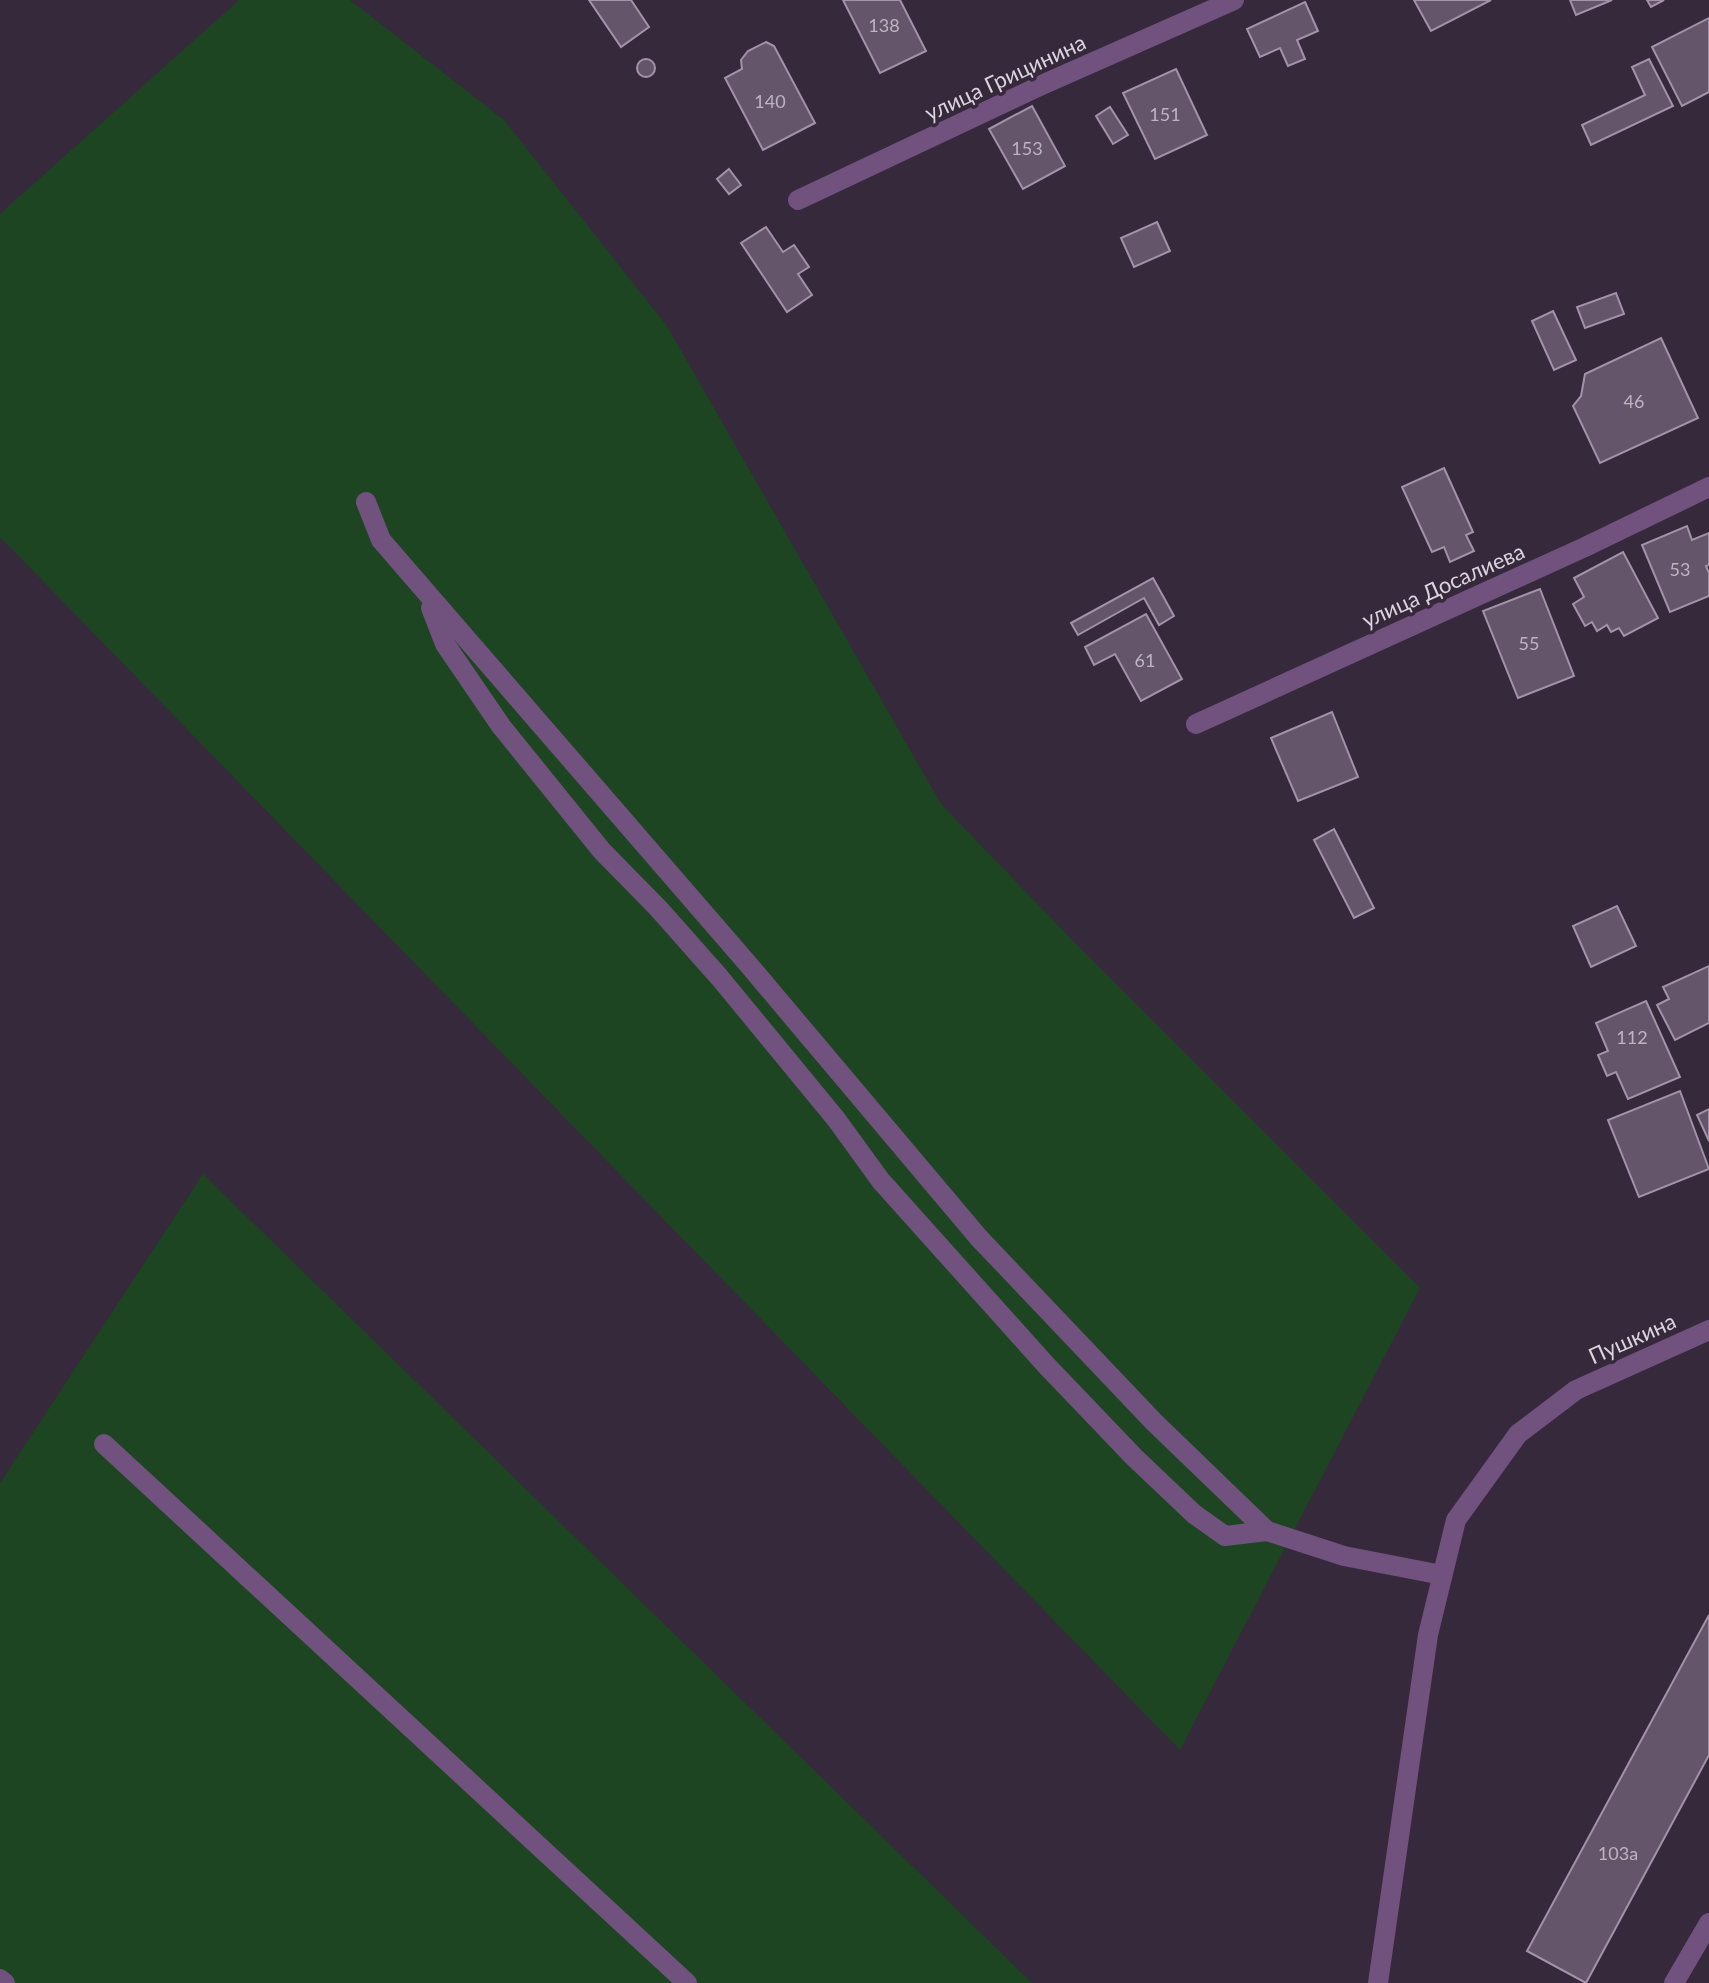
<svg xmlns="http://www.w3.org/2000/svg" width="1709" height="1983" viewBox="0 0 1709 1983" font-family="Lato,sans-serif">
	<rect width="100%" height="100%" fill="#36293b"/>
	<!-- green -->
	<g fill="#1d4521">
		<path d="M 239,0 L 350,0 L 504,120 L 667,326 L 941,804 L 1082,950 L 1420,1288 L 1180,1750 L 0,537 L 0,214 Z"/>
		<path d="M 203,1174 L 1032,1983 L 0,1983 L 0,1483 Z"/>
	</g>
	<!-- building -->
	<g fill="#64556a" stroke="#a392a9" stroke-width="2">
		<path d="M 589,0 L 631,0 L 649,27 L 621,47 Z"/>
		<path d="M 843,0 L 900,0 L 926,51 L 880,73 Z"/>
		<path d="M 1414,0 L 1491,0 L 1431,31 Z"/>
		<path d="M 1570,0 L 1612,0 L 1576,15 Z"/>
		<path d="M 1647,0 L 1664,0 L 1651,7 Z"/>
		<path d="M 1305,2 L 1318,31 L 1297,40 L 1305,59 L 1288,66 L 1280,48 L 1260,57 L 1247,29 Z"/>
		<path d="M 1709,18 L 1709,92 L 1682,106 L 1652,47 Z"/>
		<path d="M 766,42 L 774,46 L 815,123 L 763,150 L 725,78 L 742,69 L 741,60 L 748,51 Z"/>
		<path d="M 1649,59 L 1673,106 L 1591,145 L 1582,125 L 1645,95 L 1632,67 Z"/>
		<circle cx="646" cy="68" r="9"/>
		<path d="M 1176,69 L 1207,135 L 1155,159 L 1123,93 Z"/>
		<path d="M 1032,106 L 1065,166 L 1023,189 L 989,129 Z"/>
		<path d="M 1110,107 L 1128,135 L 1113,144 L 1096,116 Z"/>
		<path d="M 729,169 L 741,185 L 729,194 L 717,179 Z"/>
		<path d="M 1157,222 L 1170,251 L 1134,267 L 1121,238 Z"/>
		<path d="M 766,227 L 783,252 L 794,245 L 809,267 L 798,274 L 812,295 L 787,312 L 741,243 Z"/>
		<path d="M 1616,293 L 1624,314 L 1585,328 L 1577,307 Z"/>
		<path d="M 1553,311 L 1576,360 L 1554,370 L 1532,321 Z"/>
		<path d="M 1661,338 L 1698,418 L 1600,463 L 1573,406 L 1581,396 L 1585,374 Z"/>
		<path d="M 1444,468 L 1473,532 L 1466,535 L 1474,551 L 1450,562 L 1444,547 L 1432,552 L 1402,487 Z"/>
		<path d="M 1687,526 L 1692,540 L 1709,533 L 1709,565 L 1706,566 L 1709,573 L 1709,596 L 1670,612 L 1642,545 Z"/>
		<path d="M 1623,552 L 1658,618 L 1624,636 L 1619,628 L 1611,632 L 1607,625 L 1597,631 L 1592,622 L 1585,626 L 1573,604 L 1584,597 L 1574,578 Z"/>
		<path d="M 1153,578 L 1174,616 L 1159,625 L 1144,598 L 1078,635 L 1071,623 Z"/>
		<path d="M 1540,589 L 1574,676 L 1518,698 L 1483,611 Z"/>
		<path d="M 1146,614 L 1182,679 L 1141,701 L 1115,654 L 1094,665 L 1085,647 Z"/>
		<path d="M 1332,712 L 1358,777 L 1298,801 L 1271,738 Z"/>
		<path d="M 1334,829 L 1374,908 L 1354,918 L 1314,840 Z"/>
		<path d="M 1617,906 L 1636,946 L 1591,967 L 1573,926 Z"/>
		<path d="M 1709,966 L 1709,1023 L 1675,1040 L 1657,1005 L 1669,999 L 1663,987 Z"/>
		<path d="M 1646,1001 L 1680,1077 L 1628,1099 L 1616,1072 L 1607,1076 L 1598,1055 L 1608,1051 L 1596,1023 Z"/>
		<path d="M 1680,1091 L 1709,1169 L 1639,1197 L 1608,1120 Z"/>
		<path d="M 1709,1109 L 1709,1141 L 1697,1115 Z"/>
		<path d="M 1709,1615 L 1709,1755 L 1586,1983 L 1527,1951 Z"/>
	</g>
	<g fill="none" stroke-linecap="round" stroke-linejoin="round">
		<!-- minor -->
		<g stroke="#71517d" stroke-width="20">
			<path d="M 798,200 L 1044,84 L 1234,0"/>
			<path d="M 366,502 L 381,540 L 748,964 L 979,1238 L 1154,1422 L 1267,1531 L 1344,1556 L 1442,1575"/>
			<path d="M 431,608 L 445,644 L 501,726 L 602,851 L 658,908 L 720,978 L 836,1119 L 881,1181 L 1046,1365 L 1134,1457 L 1194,1514 L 1225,1536 L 1267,1531"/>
			<path d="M 1196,724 L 1585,547 L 1709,487"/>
			<path d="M 104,1444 L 687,1983"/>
			<path d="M 0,1979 L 5,1983"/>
			<path d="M 1378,1983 L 1428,1635 L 1456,1520 L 1518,1434 L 1576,1390 L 1709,1330"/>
			<path d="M 1674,1983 L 1709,1923"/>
		</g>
	</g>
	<g text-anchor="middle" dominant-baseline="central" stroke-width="7" stroke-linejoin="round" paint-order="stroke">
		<!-- number labels -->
		<g font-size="18" fill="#beb4c2">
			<text x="884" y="25">138</text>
			<text x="770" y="101">140</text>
			<text x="1165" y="114">151</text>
			<text x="1027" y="148">153</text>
			<text x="1634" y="401">46</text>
			<text x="1680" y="569">53</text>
			<text x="1529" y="643">55</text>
			<text x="1145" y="660">61</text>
			<text x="1632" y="1037">112</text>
			<text x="1618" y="1853">103а</text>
		</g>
		<!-- street labels -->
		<g font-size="22" fill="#dcd3df" stroke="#36293b">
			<text transform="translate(1005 77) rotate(-25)">улица Грицинина</text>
			<text transform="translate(1443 585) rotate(-24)">улица Досалиева</text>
			<text transform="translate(1632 1338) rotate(-24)">Пушкина</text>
		</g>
	</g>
</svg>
